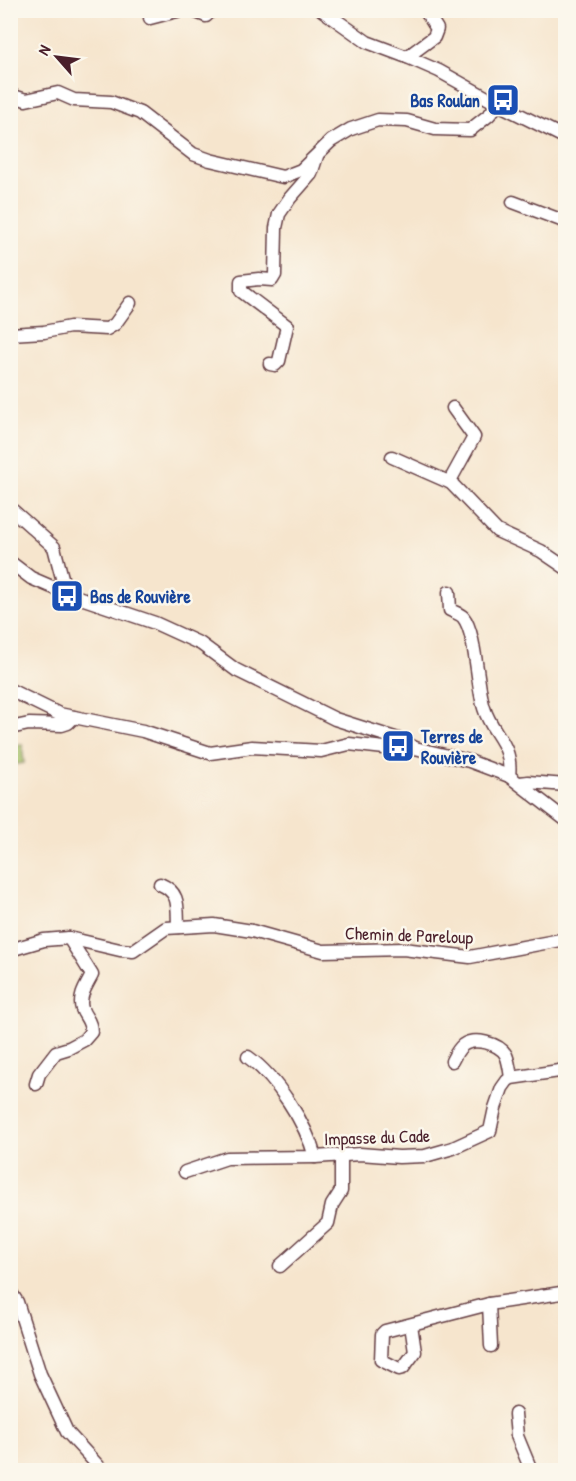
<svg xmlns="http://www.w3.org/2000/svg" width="576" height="1481" viewBox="0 0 576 1481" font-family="'Patrick Hand',sans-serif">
	<rect width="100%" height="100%" fill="#fbf7ec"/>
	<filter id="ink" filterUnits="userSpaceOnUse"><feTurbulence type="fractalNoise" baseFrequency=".0167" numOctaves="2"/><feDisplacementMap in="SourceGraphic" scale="12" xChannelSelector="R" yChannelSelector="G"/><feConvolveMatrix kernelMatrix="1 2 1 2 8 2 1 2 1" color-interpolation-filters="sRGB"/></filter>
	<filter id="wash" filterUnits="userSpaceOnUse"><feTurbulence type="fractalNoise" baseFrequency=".008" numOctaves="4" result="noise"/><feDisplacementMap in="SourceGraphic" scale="24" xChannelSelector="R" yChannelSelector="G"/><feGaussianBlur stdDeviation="1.35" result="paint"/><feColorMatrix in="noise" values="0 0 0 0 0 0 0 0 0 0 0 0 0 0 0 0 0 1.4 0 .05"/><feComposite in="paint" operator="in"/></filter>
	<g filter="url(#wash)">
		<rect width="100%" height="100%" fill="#f6e5cd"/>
		<!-- green -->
		<path fill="#a5c269" stroke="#78704a" stroke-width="1.5" d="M 22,744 L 24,763 L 11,765 L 11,746 Z"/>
	</g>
	<g filter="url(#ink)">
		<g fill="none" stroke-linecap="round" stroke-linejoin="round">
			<defs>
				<g id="minor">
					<path d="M 191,10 L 206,16 L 212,10"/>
					<path d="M 322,10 L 367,42 L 407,57 L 439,71 L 498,104 L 566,138"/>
					<path d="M 150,18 L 181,10"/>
					<path d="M 407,57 L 434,37 L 437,29 L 425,10"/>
					<path d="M 10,95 L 26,100 L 58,93 L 74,100 L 111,102 L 140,113 L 193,154 L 210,160 L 283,177 L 301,170 L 331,141 L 351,129 L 378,120 L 407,121 L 435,129 L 470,130 L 489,115 L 498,104"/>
					<path d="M 513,202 L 566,222"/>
					<path d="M 10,334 L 44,332 L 70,327 L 107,329 L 115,324 L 130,303"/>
					<path d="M 270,364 L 275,365 L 279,361 L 287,326 L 241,291 L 241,281 L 259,279 L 272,280 L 275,275 L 276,228 L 279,214 L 290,198 L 311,174 L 317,156"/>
					<path d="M 453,408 L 474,437 L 452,477 L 451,483 L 497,531 L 541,551 L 566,568"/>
					<path d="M 392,457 L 451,483"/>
					<path d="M 10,508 L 54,547 L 66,593"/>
					<path d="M 10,562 L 31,578 L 66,593 L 155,623 L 201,644 L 236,670 L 335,719 L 398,739 L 415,748"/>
					<path d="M 449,592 L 450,610 C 454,612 460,614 463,617 C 476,632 477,687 484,708 C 492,735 513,743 509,776"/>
					<path d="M 10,690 L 59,714 L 143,731 L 210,753 L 252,747 L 321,751 L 349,744 L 402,750 L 415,748 L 469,761 L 509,776 L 566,820"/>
					<path d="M 10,728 L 29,724 L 62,725 L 68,723 L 74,717"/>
					<path d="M 520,783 L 528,782 L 566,785"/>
					<path d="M 160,884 C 181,893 177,907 178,927"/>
					<path d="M 10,950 L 44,940 L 69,938 L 120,950 L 133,951 L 166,928 L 214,925 L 252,931 L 323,951 L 403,949 L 470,957 L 566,939"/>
					<path d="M 248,1057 C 276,1077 306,1123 315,1157"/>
					<path d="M 452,1061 C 455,1055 458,1049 463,1045 C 474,1037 499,1043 506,1055 C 509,1062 510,1071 511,1078"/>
					<path d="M 36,1084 L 39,1074 L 56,1052 L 69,1048 L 84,1040 L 91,1032 C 91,1020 85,1018 82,1009 C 78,997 87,985 92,975 L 69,938"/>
					<path d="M 185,1172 L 227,1158 L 315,1157 L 360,1154 L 399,1157 L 425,1156 L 453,1148 L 490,1131 L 495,1108 L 502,1088 L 507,1081 L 511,1078 L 566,1070"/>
					<path d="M 280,1266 L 328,1223 L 332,1205 L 341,1191 L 341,1155"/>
					<path d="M 10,1291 L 17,1302 L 40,1374 L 67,1432 L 102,1470"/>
					<path d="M 489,1304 L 491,1346"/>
					<path d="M 411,1325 L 415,1352 L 403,1368 L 399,1369 L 381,1360 L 382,1334 L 385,1331 L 489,1304 L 561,1293 L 566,1294"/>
					<path d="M 515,1414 L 517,1436 L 531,1470"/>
				</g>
			</defs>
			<!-- minor casing -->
			<use href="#minor" stroke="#643d43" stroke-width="15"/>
			<!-- minor -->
			<use href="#minor" stroke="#fff" stroke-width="12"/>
		</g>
	</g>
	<!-- icons -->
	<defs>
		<symbol id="bus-square" viewBox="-11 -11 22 22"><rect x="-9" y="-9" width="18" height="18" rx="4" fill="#1a4fb4" stroke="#fbf7ec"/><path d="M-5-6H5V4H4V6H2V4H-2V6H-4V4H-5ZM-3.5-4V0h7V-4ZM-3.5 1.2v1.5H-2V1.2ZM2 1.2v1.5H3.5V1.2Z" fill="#fff"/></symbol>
	</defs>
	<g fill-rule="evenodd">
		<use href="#bus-square" x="484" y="81" width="38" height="38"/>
		<use href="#bus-square" x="48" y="577" width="38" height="38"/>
		<use href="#bus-square" x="379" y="727" width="38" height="38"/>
	</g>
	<g text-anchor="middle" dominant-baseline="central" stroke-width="5" stroke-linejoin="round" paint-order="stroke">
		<!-- transit labels -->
		<g font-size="18" font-weight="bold" fill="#164399" stroke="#fbf7ec" text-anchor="start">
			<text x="480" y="100" text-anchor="end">Bas Roulan</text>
			<text x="90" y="596">Bas de Rouvière</text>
			<text x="421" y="736">Terres de<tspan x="421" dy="21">Rouvière</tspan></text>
		</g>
		<!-- street labels -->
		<g font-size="18" fill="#4a1f2b" stroke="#fbf7ec">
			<text transform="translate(409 935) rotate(2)">Chemin de Pareloup</text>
			<text transform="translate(377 1137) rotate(-2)">Impasse du Cade</text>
		</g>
	</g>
	<!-- margin -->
	<rect width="576" height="1481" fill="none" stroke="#fbf7ec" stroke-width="36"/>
	<!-- north arrow -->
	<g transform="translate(57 57) rotate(298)" stroke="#fbf7ec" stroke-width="4.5" paint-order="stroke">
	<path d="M0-4.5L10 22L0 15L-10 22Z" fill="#4a1f2b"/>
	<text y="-9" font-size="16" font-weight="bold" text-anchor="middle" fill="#4a1f2b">N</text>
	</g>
</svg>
